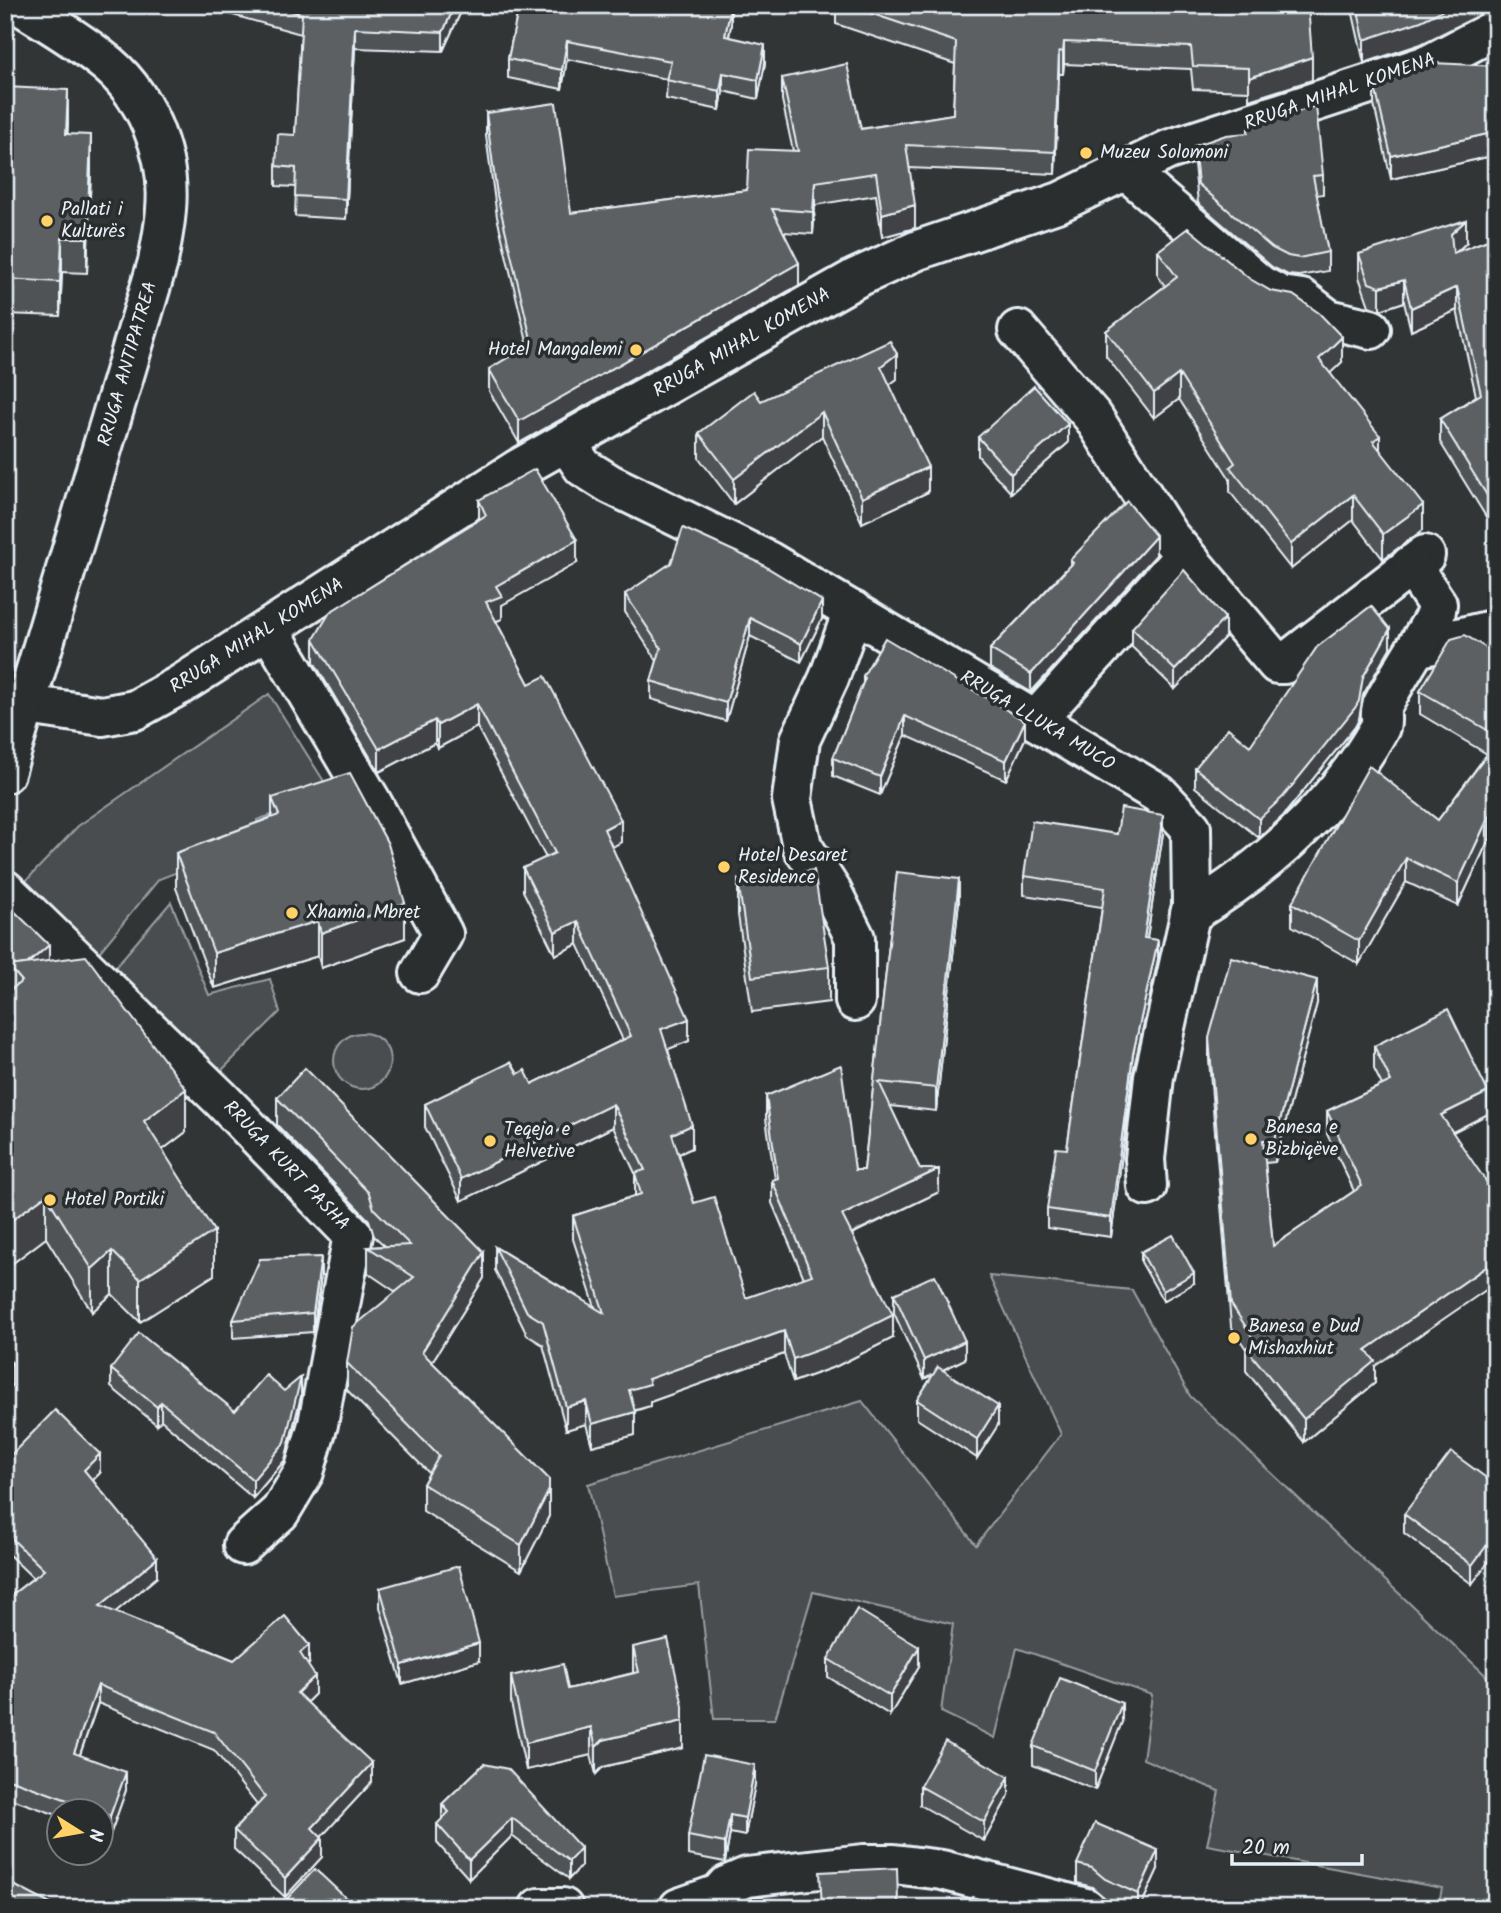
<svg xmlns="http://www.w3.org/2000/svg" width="1501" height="1913" viewBox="0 0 1501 1913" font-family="Kalam,sans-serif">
	<rect width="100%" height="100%" fill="#323536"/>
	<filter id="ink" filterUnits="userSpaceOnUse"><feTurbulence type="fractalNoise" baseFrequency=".0143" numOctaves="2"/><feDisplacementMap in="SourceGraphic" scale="14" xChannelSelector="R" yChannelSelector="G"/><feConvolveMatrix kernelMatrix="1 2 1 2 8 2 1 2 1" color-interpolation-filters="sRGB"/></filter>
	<g filter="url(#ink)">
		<!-- green -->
		<g fill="#494d4f" stroke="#989fa4" stroke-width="2">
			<path d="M 269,694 L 332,794 L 257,820 L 261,840 L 159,879 L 93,960 L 22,885 L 78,826 Z"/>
			<path d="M 171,902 L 209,995 L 270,979 L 280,1012 L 216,1076 L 111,972 Z"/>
			<circle cx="362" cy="1061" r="28"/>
			<path d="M 989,1276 L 1132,1290 L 1190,1396 L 1496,1685 L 1496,1908 L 1438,1908 L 1442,1888 L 1207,1845 L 1219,1791 L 1143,1759 L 1152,1695 L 1017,1648 L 995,1738 L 941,1712 L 953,1624 L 813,1592 L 775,1719 L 714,1719 L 699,1585 L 613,1596 L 588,1484 L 862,1401 L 976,1545 L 1061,1434 Z"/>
		</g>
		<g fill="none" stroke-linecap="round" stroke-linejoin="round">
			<defs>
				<g id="street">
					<path d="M 1128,172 L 1260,285 L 1281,296 L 1302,299 L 1328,319 L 1371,329"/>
					<path d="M 1018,330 L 1093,417 L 1168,535 L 1277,664 L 1284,664 L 1425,555"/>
					<path d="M 566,442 L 583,467 L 610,484 L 768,561 L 1159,794 L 1191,828 L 1192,906 L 1154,1077 L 1145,1159 L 1147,1186"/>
					<path d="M 853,611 L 829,678 L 800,740 L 792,799 L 802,846 L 832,892 L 855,938 L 855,1001"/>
					<path d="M 269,629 L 371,801 L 443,934 L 420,973"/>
					<path d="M 1416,648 L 1496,629"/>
					<path d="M 27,705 L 102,716 L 135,710 L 180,685 L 518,469 L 856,278 L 918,250 L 1060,202 L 1168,150 L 1430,64 L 1496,29"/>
					<path d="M 1036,720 L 1185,555"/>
					<path d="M 5,890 L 221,1099 L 353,1235 L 318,1424 L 304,1472 L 280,1512 L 243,1545"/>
					<path d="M 1190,914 C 1266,867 1335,807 1379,729 C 1384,721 1378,713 1383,704 C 1399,674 1418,646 1435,616 L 1437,604 L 1411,565"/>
					<path d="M 539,1908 L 563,1908"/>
					<path d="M 679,1908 L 719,1894 L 726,1886 L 747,1877 L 864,1864 L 894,1864 L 942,1870 L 1086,1908"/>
				</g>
				<path id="primary" d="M 5,773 L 158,262 C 161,244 165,226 166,209 C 171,154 145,91 100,58 C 75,38 47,22 20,5"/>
			</defs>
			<!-- street casing -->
			<use href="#street" stroke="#e8f1f8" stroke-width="44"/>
			<!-- primary casing -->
			<use href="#primary" stroke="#e8f1f8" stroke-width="44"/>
			<!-- street -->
			<use href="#street" stroke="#2a2d2e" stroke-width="38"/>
			<!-- primary -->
			<use href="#primary" stroke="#2a2d2e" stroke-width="38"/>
		</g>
		<!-- wall -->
		<g fill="#4f5355" stroke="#e8f1f8" stroke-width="2">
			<path d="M 211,5 L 464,5 L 443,51 L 355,48 L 346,219 L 295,216 L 296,187 L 276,186 L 276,166 L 295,135 L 301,34 L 211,9 Z"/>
			<path d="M 519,5 L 731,25 L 729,37 L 765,63 L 758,99 L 723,91 L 720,110 L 666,99 L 667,79 L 567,59 L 562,89 L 508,78 L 508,59 Z"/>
			<path d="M 836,5 L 1308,5 L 1312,80 L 1249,100 L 1249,91 L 1193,89 L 1191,69 L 1064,64 L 1063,74 L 1059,74 L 1055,174 L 909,168 L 915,228 L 882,237 L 876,195 L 815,205 L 813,234 L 784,232 L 799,285 L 519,443 L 489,391 L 489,369 L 528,346 L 497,217 L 486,136 L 486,113 L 571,213 L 747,190 L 793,151 L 782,100 L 782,78 L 861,129 L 953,114 L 955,64 L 836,24 Z"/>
			<path d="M 1351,5 L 1496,5 L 1421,44 L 1364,63 Z"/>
			<path d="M 1374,83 L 1496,155 L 1391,179 L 1374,105 Z"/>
			<path d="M 5,87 L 68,134 L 91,170 L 87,273 L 62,272 L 60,316 L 5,314 Z"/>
			<path d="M 1194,146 L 1323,175 L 1323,194 L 1316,195 L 1328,252 L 1328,271 L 1299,276 L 1288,275 L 1272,267 L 1198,203 L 1194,164 Z"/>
			<path d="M 1496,237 L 1496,533 L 1440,442 L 1440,419 L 1476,396 L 1457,310 L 1411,331 L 1404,302 L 1380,310 L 1369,306 L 1359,277 L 1359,254 L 1466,243 L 1457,252 Z"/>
			<path d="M 1158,251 L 1342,362 L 1330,373 L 1380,450 L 1423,530 L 1383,559 L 1353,520 L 1291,569 L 1230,492 L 1230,479 L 1179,399 L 1154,418 L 1106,356 L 1106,331 L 1165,286 L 1158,276 Z"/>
			<path d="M 897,379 L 889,385 L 928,492 L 862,523 L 822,436 L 734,504 L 699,458 L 699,433 L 761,401 Z"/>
			<path d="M 978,437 L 1068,443 L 1011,493 L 978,456 Z"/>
			<path d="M 479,500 L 577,563 L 502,605 L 502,619 L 496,621 L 529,684 L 621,842 L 612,847 L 689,1041 L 668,1049 L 692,1148 L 679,1154 L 694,1203 L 746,1298 L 804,1278 L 772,1203 L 772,1180 L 775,1179 L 766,1119 L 766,1096 L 855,1170 L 864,1170 L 897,872 L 959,901 L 936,1111 L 890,1106 L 920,1169 L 939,1192 L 852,1234 L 893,1338 L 837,1366 L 793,1382 L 784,1354 L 650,1402 L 650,1406 L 635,1411 L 635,1435 L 592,1446 L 586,1424 L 566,1430 L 543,1345 L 527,1335 L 495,1270 L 495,1247 L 595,1307 L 573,1239 L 573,1216 L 635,1196 L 635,1173 L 613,1127 L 461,1201 L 425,1127 L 425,1104 L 518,1074 L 532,1084 L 623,1040 L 578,944 L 555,955 L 523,891 L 523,868 L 546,858 L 477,727 L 438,748 L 435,743 L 379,772 L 314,662 L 314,639 L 479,519 Z"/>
			<path d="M 1156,555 L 1031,692 L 990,668 L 990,649 L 1070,565 L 1070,560 Z"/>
			<path d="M 625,594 L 822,619 L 801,662 L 750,636 L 726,721 L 651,699 L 651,681 L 657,661 L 625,612 Z"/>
			<path d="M 1132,628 L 1225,637 L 1175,689 L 1132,647 Z"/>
			<path d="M 1390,648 L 1363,695 L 1359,719 L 1355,727 L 1283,816 L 1259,838 L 1195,787 L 1195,768 L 1250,746 Z"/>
			<path d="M 1496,654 L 1496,844 L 1489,839 L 1458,906 L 1406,882 L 1359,964 L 1292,926 L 1292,903 L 1438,820 L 1487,754 L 1420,714 L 1420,691 Z"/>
			<path d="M 863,676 L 1025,739 L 1006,780 L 905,735 L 880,795 L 833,776 L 833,758 L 863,683 Z"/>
			<path d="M 272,798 L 405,938 L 321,968 L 318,956 L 214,988 L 176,888 L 176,853 L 272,817 Z"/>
			<path d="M 1163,833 L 1147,938 L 1158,959 L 1133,1072 L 1111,1237 L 1047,1228 L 1047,1209 L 1067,1149 L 1102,907 L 1024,895 L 1024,876 L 1117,834 Z"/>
			<path d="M 738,880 L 829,967 L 829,1002 L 752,1012 L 738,915 Z"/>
			<path d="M 5,902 L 49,961 L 186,1132 L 162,1150 L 214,1275 L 140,1322 L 112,1294 L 92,1312 L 46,1238 L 5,1269 Z"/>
			<path d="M 1317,1003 L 1275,1162 L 1265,1163 L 1273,1246 L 1354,1191 L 1327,1134 L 1327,1111 L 1382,1085 L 1374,1069 L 1374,1046 L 1488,1114 L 1453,1132 L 1375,1366 L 1375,1383 L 1304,1442 L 1246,1371 L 1246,1349 L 1231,1326 L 1209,1060 L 1209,1038 Z"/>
			<path d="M 277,1098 L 484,1278 L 432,1362 L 549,1516 L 521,1571 L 423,1511 L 423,1484 L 429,1473 L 347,1390 L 347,1363 L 396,1292 L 368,1273 L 368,1247 L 385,1246 L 374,1236 L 369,1220 L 277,1125 Z"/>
			<path d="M 1141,1252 L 1194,1283 L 1163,1301 L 1141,1262 Z"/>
			<path d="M 321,1275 L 313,1332 L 233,1338 L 233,1320 Z"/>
			<path d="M 894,1294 L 965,1359 L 943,1370 L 998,1425 L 977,1458 L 917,1419 L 917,1400 L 934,1374 L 924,1379 L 894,1313 Z"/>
			<path d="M 111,1369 L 235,1411 L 284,1391 L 301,1396 L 285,1460 L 253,1498 L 161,1420 L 157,1425 L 111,1387 Z"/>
			<path d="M 5,1461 L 100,1473 L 93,1480 L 157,1577 L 115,1612 L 234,1660 L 309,1664 L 308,1665 L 315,1694 L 307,1702 L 372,1782 L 321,1837 L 322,1857 L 285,1897 L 234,1849 L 234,1830 L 257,1805 L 214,1750 L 98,1703 L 80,1755 L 126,1790 L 110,1835 L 102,1831 L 102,1811 L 60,1811 L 60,1816 L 6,1797 L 5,1600 L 33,1578 L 5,1551 Z"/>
			<path d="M 1496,1485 L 1472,1584 L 1404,1533 L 1404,1514 Z"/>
			<path d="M 380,1588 L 479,1661 L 402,1684 L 380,1607 Z"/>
			<path d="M 633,1647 L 683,1748 L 603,1767 L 596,1774 L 591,1755 L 526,1770 L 511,1703 L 511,1676 L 568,1689 L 633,1673 Z"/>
			<path d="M 828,1659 L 919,1666 L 890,1715 L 828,1677 Z"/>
			<path d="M 1122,1722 L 1095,1790 L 1033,1765 L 1033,1746 Z"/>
			<path d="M 484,1764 L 581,1866 L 569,1879 L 512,1836 L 469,1879 L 437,1843 L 437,1824 L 442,1820 L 442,1804 Z"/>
			<path d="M 755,1784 L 745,1836 L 730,1833 L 725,1862 L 688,1855 L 688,1836 Z"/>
			<path d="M 920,1786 L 1009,1795 L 984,1841 L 920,1805 Z"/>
			<path d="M 1077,1864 L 1158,1869 L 1140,1908 L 1127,1908 L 1105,1898 L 1092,1887 L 1077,1883 Z"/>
		</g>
		<!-- shaded-wall -->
		<g fill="#404345" stroke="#e8f1f8" stroke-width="2">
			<path d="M 455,5 L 464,5 L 443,51 L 443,32 Z"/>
			<path d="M 1453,5 L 1496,5 L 1496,7 L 1421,44 L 1364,63 L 1364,40 Z"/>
			<path d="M 731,6 L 731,25 L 725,55 L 725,36 Z"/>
			<path d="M 355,28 L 355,48 L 346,219 L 346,199 Z"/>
			<path d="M 567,41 L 567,59 L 562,89 L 562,70 Z"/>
			<path d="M 1064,42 L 1064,64 L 1063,74 L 1063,52 Z"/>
			<path d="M 765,45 L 765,63 L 758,99 L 758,80 Z"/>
			<path d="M 1059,51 L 1059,74 L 1055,174 L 1055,152 Z"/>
			<path d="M 1312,57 L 1312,80 L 1249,100 L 1249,78 Z"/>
			<path d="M 723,73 L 723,91 L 720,110 L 720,91 Z"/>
			<path d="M 68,90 L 68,125 L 66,169 L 66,134 Z"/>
			<path d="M 1496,132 L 1496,155 L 1391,179 L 1391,156 Z"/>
			<path d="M 91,135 L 91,170 L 87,273 L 87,238 Z"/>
			<path d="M 815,182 L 815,205 L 813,234 L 813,212 Z"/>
			<path d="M 915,205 L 915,228 L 882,237 L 882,214 Z"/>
			<path d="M 1466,220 L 1466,243 L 1451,257 L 1451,234 Z"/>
			<path d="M 62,238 L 62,272 L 60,316 L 60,282 Z"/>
			<path d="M 799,263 L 799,285 L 519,443 L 519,421 Z"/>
			<path d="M 1404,280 L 1404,302 L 1380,310 L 1380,287 Z"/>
			<path d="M 1457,287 L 1457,310 L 1411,331 L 1411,308 Z"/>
			<path d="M 1342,337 L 1342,362 L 1319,384 L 1319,359 Z"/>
			<path d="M 897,354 L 897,379 L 881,391 L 881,366 Z"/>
			<path d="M 1179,374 L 1179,399 L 1154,418 L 1154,393 Z"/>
			<path d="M 822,412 L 822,436 L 734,504 L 734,479 Z"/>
			<path d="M 1068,424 L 1068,443 L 1011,493 L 1011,474 Z"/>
			<path d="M 1380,436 L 1380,461 L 1373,441 Z"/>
			<path d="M 928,467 L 928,492 L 862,523 L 862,498 Z"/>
			<path d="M 1353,495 L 1353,520 L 1291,569 L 1291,544 Z"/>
			<path d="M 1423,505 L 1423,530 L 1383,559 L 1383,534 Z"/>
			<path d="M 1156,536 L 1156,555 L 1031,692 L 1031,674 Z"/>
			<path d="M 577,540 L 577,563 L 502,605 L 502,619 L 486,625 L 486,602 L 496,586 Z"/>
			<path d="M 822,601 L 822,619 L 801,662 L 801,644 Z"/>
			<path d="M 750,618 L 750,636 L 726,721 L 726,703 Z"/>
			<path d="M 1225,618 L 1225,637 L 1175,689 L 1175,670 Z"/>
			<path d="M 1390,629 L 1390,648 L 1363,695 L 1359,719 L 1355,727 L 1283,816 L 1259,838 L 1259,819 L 1363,677 Z"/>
			<path d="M 477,704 L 477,727 L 438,748 L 438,725 Z"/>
			<path d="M 905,716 L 905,735 L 880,795 L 880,777 Z"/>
			<path d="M 435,720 L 435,743 L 379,772 L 379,749 Z"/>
			<path d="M 1025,721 L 1025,739 L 1006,780 L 1006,761 Z"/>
			<path d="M 1163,815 L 1163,833 L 1144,957 L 1144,938 Z"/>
			<path d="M 1489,816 L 1489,839 L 1458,906 L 1458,883 Z"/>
			<path d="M 621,820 L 621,842 L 604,852 L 604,829 Z"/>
			<path d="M 1406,858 L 1406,882 L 1359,964 L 1359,941 Z"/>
			<path d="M 959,879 L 959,901 L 936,1111 L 936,1088 Z"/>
			<path d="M 405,903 L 405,938 L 321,968 L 321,933 Z"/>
			<path d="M 318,921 L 318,956 L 214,988 L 214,953 Z"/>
			<path d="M 578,921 L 578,944 L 555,955 L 555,932 Z"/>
			<path d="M 1158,940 L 1158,959 L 1133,1072 L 1111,1237 L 1111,1218 L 1133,1054 Z"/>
			<path d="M 49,945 L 49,963 L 22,981 L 16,974 Z"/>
			<path d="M 9,980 L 9,998 L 5,1001 L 5,983 Z"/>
			<path d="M 1317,980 L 1317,1003 L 1275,1162 L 1275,1140 Z"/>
			<path d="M 689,1019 L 689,1041 L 661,1052 L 661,1029 Z"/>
			<path d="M 186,1089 L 186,1132 L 144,1164 L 144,1121 Z"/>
			<path d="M 1488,1092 L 1488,1114 L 1441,1138 L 1441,1115 Z"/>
			<path d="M 613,1104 L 613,1127 L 461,1201 L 461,1179 Z"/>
			<path d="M 692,1125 L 692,1148 L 672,1157 L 672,1134 Z"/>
			<path d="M 939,1169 L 939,1192 L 842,1238 L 842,1215 Z"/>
			<path d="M 46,1195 L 46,1238 L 5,1269 L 5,1225 Z"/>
			<path d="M 214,1231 L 214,1275 L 140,1322 L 140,1279 Z"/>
			<path d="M 112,1251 L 112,1294 L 92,1312 L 92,1269 Z"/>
			<path d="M 484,1252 L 484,1278 L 422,1378 L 422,1352 Z"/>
			<path d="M 321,1257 L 321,1275 L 313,1332 L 313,1313 Z"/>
			<path d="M 1496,1260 L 1496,1283 L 1375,1366 L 1375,1383 L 1304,1442 L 1304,1419 L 1366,1350 Z"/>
			<path d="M 1194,1273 L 1194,1283 L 1163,1301 L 1163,1291 Z"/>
			<path d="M 893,1315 L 893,1338 L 837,1366 L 793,1382 L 793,1359 Z"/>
			<path d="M 784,1331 L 784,1354 L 650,1402 L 650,1406 L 629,1412 L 629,1390 L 648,1379 Z"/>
			<path d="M 965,1341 L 965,1359 L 924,1379 L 924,1360 Z"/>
			<path d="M 12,1363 L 12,1386 L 5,1393 L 5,1369 Z"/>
			<path d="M 301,1377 L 301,1396 L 285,1460 L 253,1498 L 253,1480 Z"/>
			<path d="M 586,1401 L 586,1424 L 566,1430 L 566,1407 Z"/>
			<path d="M 161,1402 L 161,1420 L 157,1425 L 157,1407 Z"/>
			<path d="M 998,1406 L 998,1425 L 977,1458 L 977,1439 Z"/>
			<path d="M 635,1412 L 635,1435 L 592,1446 L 592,1424 Z"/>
			<path d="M 100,1454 L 100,1473 L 84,1489 L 84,1470 Z"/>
			<path d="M 549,1490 L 549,1516 L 521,1571 L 521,1545 Z"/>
			<path d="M 1496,1533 L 1496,1552 L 1472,1584 L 1472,1565 Z"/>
			<path d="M 157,1558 L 157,1577 L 100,1625 L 100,1606 Z"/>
			<path d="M 479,1643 L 479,1661 L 402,1684 L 402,1665 Z"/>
			<path d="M 309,1645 L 309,1664 L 300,1671 L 300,1653 Z"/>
			<path d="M 919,1647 L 919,1666 L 890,1715 L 890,1696 Z"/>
			<path d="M 315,1676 L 315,1694 L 297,1712 L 297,1693 Z"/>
			<path d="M 98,1685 L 98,1703 L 74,1771 L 74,1753 Z"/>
			<path d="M 1122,1703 L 1122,1722 L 1095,1790 L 1095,1771 Z"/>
			<path d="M 683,1721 L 683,1748 L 603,1767 L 596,1774 L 596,1747 L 603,1740 Z"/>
			<path d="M 591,1727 L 591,1755 L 526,1770 L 526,1743 Z"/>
			<path d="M 372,1763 L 372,1782 L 312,1847 L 312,1828 Z"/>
			<path d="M 755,1765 L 755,1784 L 745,1836 L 745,1818 Z"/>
			<path d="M 126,1772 L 126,1790 L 110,1835 L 110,1816 Z"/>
			<path d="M 1009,1777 L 1009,1795 L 984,1841 L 984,1822 Z"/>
			<path d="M 6,1778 L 6,1797 L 5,1798 L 5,1779 Z"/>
			<path d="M 730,1815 L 730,1833 L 725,1862 L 725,1843 Z"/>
			<path d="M 512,1818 L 512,1836 L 469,1879 L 469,1860 Z"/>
			<path d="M 322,1838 L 322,1857 L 285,1897 L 285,1878 Z"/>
			<path d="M 581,1848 L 581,1866 L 569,1879 L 569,1861 Z"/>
			<path d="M 1158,1850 L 1158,1869 L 1140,1908 L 1138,1908 L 1138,1894 Z"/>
			<path d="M 10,1873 L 10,1892 L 6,1881 Z"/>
			<path d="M 348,1900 L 348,1908 L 340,1908 Z"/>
		</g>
		<!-- building -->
		<g fill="#5c6063" stroke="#e8f1f8" stroke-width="2">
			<path d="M 269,5 L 455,5 L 443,32 L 355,28 L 346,199 L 295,196 L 296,168 L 276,166 L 278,134 L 295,135 L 302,14 Z"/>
			<path d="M 519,5 L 726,5 L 731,6 L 725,36 L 765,45 L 758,80 L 723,73 L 720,91 L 666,80 L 671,61 L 567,41 L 562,70 L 508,59 Z"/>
			<path d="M 846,5 L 1308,5 L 1312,57 L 1249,78 L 1249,68 L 1193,66 L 1191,47 L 1064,42 L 1063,52 L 1059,51 L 1055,152 L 906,145 L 915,205 L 882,214 L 876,173 L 815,182 L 813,212 L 772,209 L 799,263 L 519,421 L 489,369 L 532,343 L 497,195 L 486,113 L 556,103 L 571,213 L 747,190 L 749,149 L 798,151 L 782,78 L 847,64 L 861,129 L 953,114 L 956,42 Z"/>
			<path d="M 1357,5 L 1453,5 L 1421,21 L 1364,40 Z"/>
			<path d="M 1433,63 L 1496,66 L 1496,132 L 1391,156 L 1374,83 Z"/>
			<path d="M 5,87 L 68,90 L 66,134 L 91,135 L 87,238 L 62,238 L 60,282 L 5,279 Z"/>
			<path d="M 1316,106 L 1323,175 L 1313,176 L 1328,252 L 1299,258 L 1288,256 L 1272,248 L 1198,184 L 1194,146 L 1226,135 L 1248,133 L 1248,128 Z"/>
			<path d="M 1466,220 L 1451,234 L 1453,253 L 1496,237 L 1496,510 L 1440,419 L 1481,394 L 1457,287 L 1411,308 L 1404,280 L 1380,287 L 1369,283 L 1359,254 Z"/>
			<path d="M 1188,228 L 1250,279 L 1271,291 L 1293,295 L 1319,313 L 1342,337 L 1319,359 L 1380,436 L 1373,441 L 1423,505 L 1383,534 L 1353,495 L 1291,544 L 1230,467 L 1235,463 L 1179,374 L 1154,393 L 1106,331 L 1177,277 L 1158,251 Z"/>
			<path d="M 890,341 L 897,354 L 881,366 L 928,467 L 862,498 L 822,412 L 734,479 L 699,433 L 754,391 L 761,401 Z"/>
			<path d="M 1034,386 L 1068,424 L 1011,474 L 978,437 Z"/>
			<path d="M 535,469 L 577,540 L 496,586 L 502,596 L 486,602 L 529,684 L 545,676 L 621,820 L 604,829 L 689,1019 L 661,1029 L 692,1125 L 672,1134 L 694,1203 L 714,1197 L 746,1298 L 812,1275 L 772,1180 L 778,1178 L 766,1096 L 841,1065 L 855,1170 L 864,1170 L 897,872 L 959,879 L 936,1088 L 879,1082 L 920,1169 L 939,1169 L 842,1215 L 893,1315 L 837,1343 L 793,1359 L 784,1331 L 648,1379 L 650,1384 L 629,1390 L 635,1412 L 592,1424 L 586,1401 L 566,1407 L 543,1322 L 527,1312 L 495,1247 L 604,1313 L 573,1216 L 641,1194 L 635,1173 L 645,1170 L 613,1104 L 461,1179 L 425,1104 L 511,1062 L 518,1074 L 525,1070 L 532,1084 L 631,1036 L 578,921 L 555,932 L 523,868 L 555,853 L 477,704 L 438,725 L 435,720 L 379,749 L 314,639 L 330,612 L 486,515 L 479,500 Z"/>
			<path d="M 1127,501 L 1156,536 L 1031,674 L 990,649 L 1073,563 L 1070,560 Z"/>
			<path d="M 683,528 L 758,562 L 822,601 L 801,644 L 750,618 L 726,703 L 651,681 L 661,648 L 625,594 L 671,563 Z"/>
			<path d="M 1184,570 L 1225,618 L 1175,670 L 1132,628 Z"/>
			<path d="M 1371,606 L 1390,629 L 1363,677 L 1359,701 L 1355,708 L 1283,797 L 1259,819 L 1195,768 L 1228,728 L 1250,746 L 1317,647 Z"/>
			<path d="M 1465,635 L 1496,654 L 1496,735 L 1420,691 L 1451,639 Z"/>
			<path d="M 885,638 L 1025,721 L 1006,761 L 905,716 L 880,777 L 833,758 L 865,678 L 863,676 Z"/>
			<path d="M 1496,743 L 1496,821 L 1489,816 L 1458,883 L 1406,858 L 1359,941 L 1292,903 L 1369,766 L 1438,820 Z"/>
			<path d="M 350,773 L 388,844 L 405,903 L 321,933 L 318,921 L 214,953 L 176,853 L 279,815 L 272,798 Z"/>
			<path d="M 1121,808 L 1163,815 L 1144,938 L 1158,940 L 1133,1054 L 1111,1218 L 1047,1209 L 1056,1148 L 1067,1149 L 1105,888 L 1024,876 L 1032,821 L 1117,834 Z"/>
			<path d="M 814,870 L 829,967 L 752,977 L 738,880 Z"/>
			<path d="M 5,902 L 49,945 L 27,964 L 9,966 L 9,980 L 5,983 Z"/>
			<path d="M 86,956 L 186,1089 L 144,1121 L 214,1231 L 140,1279 L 112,1251 L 92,1269 L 46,1195 L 5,1225 L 5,994 L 22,981 L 9,966 Z"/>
			<path d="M 1231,957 L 1317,980 L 1275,1140 L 1263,1140 L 1273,1246 L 1362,1186 L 1327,1111 L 1391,1081 L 1374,1046 L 1448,1009 L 1488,1092 L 1441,1115 L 1496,1196 L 1496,1260 L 1366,1350 L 1375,1361 L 1304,1419 L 1246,1348 L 1255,1341 L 1231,1304 L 1209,1038 Z"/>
			<path d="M 305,1068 L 484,1252 L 422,1352 L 549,1479 L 549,1490 L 521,1545 L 423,1484 L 439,1456 L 347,1363 L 353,1327 L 414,1277 L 368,1247 L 410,1245 L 374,1209 L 369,1193 L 277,1098 Z"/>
			<path d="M 1173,1235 L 1194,1273 L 1163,1291 L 1141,1252 Z"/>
			<path d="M 321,1257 L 313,1313 L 233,1320 L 260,1259 Z"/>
			<path d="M 935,1275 L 965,1341 L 924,1360 L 894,1294 Z"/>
			<path d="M 139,1333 L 235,1411 L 266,1375 L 284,1391 L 301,1377 L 285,1442 L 253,1480 L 161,1402 L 157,1407 L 111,1369 Z"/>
			<path d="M 5,1354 L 12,1363 L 5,1369 Z"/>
			<path d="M 938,1367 L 998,1406 L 977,1439 L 917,1400 Z"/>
			<path d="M 55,1410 L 100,1454 L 84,1470 L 157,1558 L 100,1606 L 234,1660 L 285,1616 L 309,1645 L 300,1653 L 315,1676 L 297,1693 L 372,1763 L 312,1828 L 322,1838 L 285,1878 L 234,1830 L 265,1797 L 214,1732 L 98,1685 L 74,1753 L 126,1772 L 110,1816 L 102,1813 L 102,1811 L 98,1811 L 6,1778 L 5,1779 L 5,1600 L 44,1570 L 5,1532 L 5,1461 Z"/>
			<path d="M 1451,1452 L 1496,1485 L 1496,1533 L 1472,1565 L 1404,1514 Z"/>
			<path d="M 459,1566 L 479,1643 L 402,1665 L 380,1588 Z"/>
			<path d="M 857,1609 L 919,1647 L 890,1696 L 828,1659 Z"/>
			<path d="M 668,1639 L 683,1706 L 683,1721 L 603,1740 L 596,1747 L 591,1727 L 526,1743 L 511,1676 L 563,1664 L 568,1689 L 639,1672 L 633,1647 Z"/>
			<path d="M 1060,1678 L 1122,1703 L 1095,1771 L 1033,1746 Z"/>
			<path d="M 945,1741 L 1009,1777 L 984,1822 L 920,1786 Z"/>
			<path d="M 704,1755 L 755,1765 L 745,1818 L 730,1815 L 725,1843 L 688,1836 Z"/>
			<path d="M 484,1764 L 508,1769 L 581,1848 L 569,1861 L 512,1818 L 469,1860 L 437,1824 L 449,1812 L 442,1804 Z"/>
			<path d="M 1095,1823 L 1158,1850 L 1138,1894 L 1105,1879 L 1092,1868 L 1077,1864 Z"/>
			<path d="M 897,1868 L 898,1902 L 919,1908 L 822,1908 L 820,1872 Z"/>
			<path d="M 315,1869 L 348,1900 L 340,1908 L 286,1908 L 282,1904 Z"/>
			<path d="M 5,1870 L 10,1873 L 6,1881 L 58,1908 L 5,1908 Z"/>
			<path d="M 972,1897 L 1008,1907 L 1008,1908 L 969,1908 Z"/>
		</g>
	</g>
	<!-- markers -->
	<g fill="#ffd166" stroke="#2a2d2e" stroke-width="2.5">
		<circle cx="1086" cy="153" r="7"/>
		<circle cx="47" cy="221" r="7"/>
		<circle cx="636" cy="350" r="7"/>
		<circle cx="724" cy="867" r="7"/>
		<circle cx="292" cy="913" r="7"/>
		<circle cx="1251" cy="1139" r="7"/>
		<circle cx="490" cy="1141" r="7"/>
		<circle cx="50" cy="1200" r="7"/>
		<circle cx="1234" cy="1338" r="7"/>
	</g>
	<g text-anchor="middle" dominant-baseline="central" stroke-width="7" stroke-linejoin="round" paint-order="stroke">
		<!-- street labels -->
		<g font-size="19" fill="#e8f1f8" stroke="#2a2d2e">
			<text transform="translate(1340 92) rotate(-19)">RRUGA MIHAL KOMENA</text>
			<text transform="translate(742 343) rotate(-30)">RRUGA MIHAL KOMENA</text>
			<text transform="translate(128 364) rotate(-74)">RRUGA ANTIPATREA</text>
			<text transform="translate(257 636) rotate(-32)">RRUGA MIHAL KOMENA</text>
			<text transform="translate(1037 721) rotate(31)">RRUGA LLUKA MUCO</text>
			<text transform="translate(286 1166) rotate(46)">RRUGA KURT PASHA</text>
		</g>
		<!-- poi labels -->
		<g font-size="19" fill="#e8f1f8" stroke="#2a2d2e" text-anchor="start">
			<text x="1100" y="153">Muzeu Solomoni</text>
			<text x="61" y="210">Pallati i<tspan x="61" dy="22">Kulturës</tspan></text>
			<text x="622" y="350" text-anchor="end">Hotel Mangalemi</text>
			<text x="738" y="856">Hotel Desaret<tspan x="738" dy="22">Residence</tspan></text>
			<text x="306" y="913">Xhamia Mbret</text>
			<text x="1265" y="1128">Banesa e<tspan x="1265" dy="22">Bizbiqëve</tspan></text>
			<text x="504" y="1130">Teqeja e<tspan x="504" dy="22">Helvetive</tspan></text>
			<text x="64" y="1200">Hotel Portiki</text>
			<text x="1248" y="1327">Banesa e Dud<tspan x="1248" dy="22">Mishaxhiut</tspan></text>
		</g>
	</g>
	<!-- margin -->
	<rect width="1501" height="1913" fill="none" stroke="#2a2d2e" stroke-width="28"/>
	<rect x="14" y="14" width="1473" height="1885" fill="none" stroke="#e8f1f8" stroke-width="2.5" filter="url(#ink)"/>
	<!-- north arrow -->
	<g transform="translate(80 1832) rotate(101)"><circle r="33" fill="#2a2d2e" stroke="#767b7f" stroke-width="2"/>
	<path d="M0-5L12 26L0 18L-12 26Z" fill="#ffd166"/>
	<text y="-10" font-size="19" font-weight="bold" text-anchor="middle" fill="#e8f1f8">N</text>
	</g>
	<!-- scale -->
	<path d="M1232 1854v10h130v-10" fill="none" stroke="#e8f1f8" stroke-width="3.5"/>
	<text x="1242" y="1854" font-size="21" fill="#e8f1f8" stroke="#2a2d2e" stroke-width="5" paint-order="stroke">20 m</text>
</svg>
